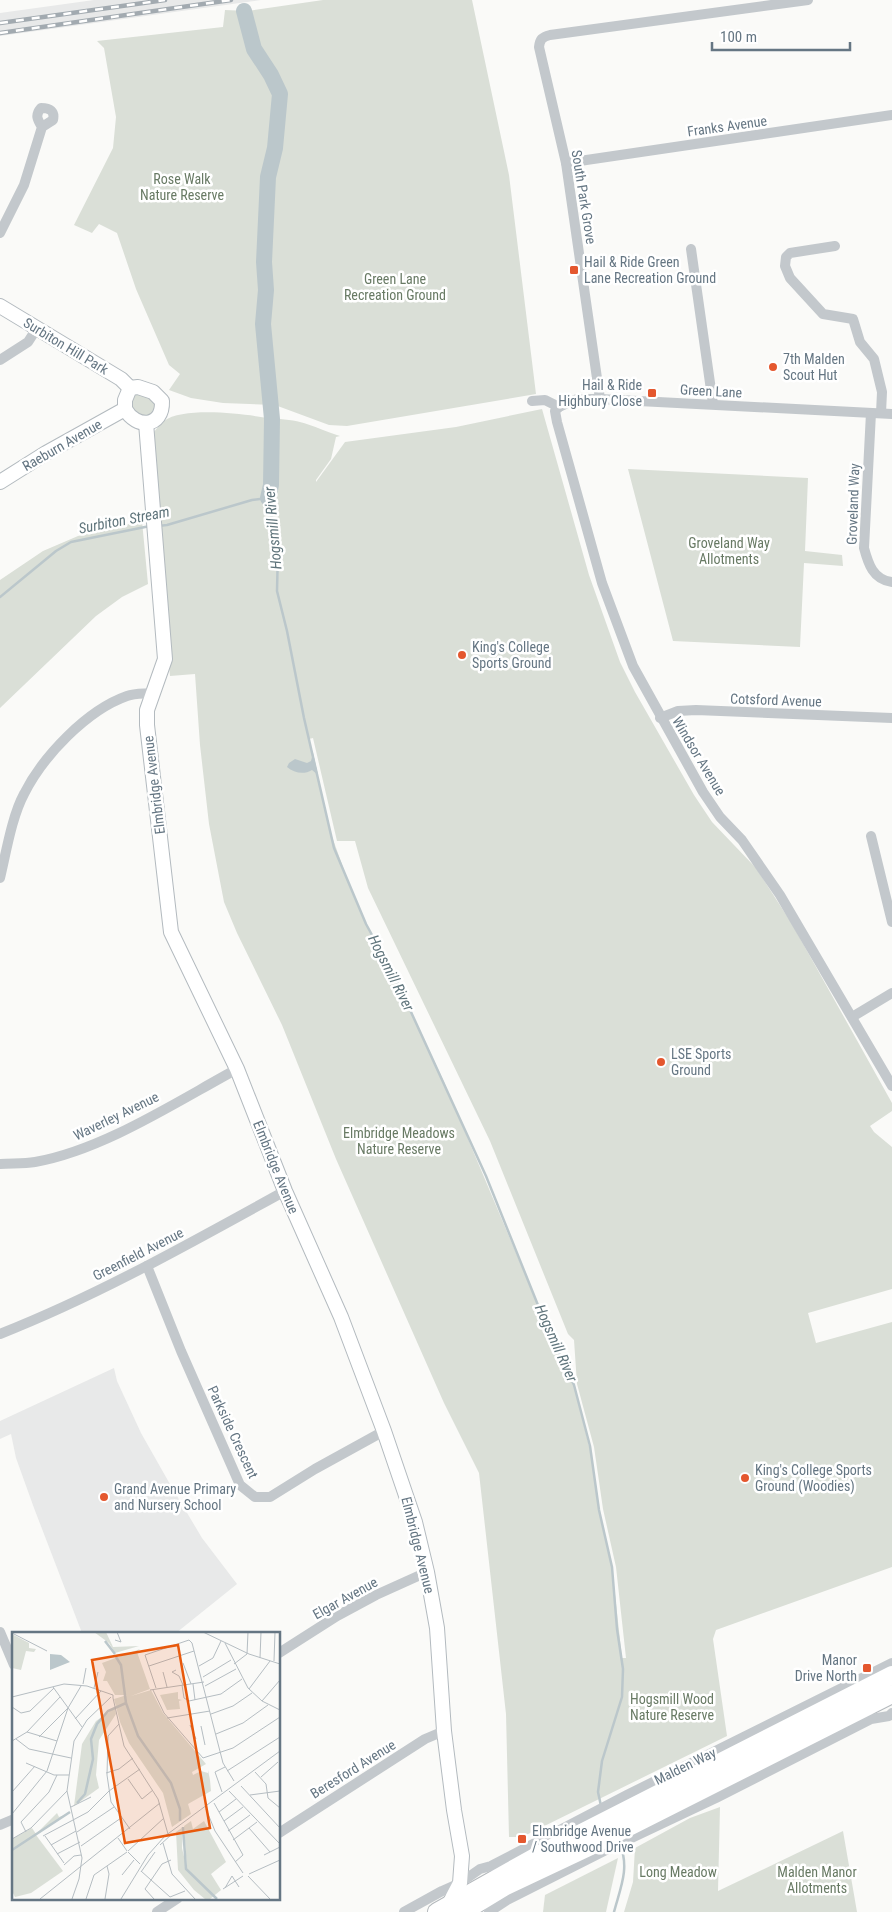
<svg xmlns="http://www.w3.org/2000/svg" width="892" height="1912" viewBox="0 0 892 1912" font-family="'Roboto Condensed',sans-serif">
	<rect width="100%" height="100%" fill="#fafaf8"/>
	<!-- built -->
	<g fill="#e8e9e9">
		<path d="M 94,0 L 261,0 L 0,36 L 0,13 Z"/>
		<path d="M 114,1368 L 117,1381 L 141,1433 L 171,1486 L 202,1538 L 237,1584 L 176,1633 L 82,1633 L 34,1508 L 16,1458 L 11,1434 L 0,1439 L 0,1421 Z"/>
	</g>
	<!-- green -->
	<g fill="#dadfd7" fill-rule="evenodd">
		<path d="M 323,0 L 472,0 L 509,175 L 536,394 L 347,426 L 329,425 L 275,405 L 223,403 L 191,398 L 169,390 L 180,374 L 169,365 L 136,289 L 117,233 L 99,224 L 92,233 L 74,225 L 113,148 L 116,117 L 104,48 L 97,41 L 223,27 L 225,10 L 248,11 Z"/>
		<path d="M 136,393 L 152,397 L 159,411 L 146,418 L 131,409 L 131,396 Z"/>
		<path d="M 542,409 L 589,575 L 620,662 L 635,692 L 694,795 L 712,822 L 756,868 L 792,924 L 892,1103 L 892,1111 L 870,1126 L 874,1132 L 892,1147 L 892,1289 L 808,1313 L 816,1343 L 892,1322 L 892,1567 L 716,1630 L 713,1639 L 727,1736 L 522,1837 L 509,1837 L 506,1714 L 479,1473 L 444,1403 L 336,1159 L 282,1025 L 237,933 L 224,902 L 209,824 L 200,745 L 195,674 L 170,676 L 162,586 L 154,432 C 157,428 160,424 164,421 C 184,406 248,414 272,419 L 272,456 L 276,453 L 273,454 L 275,419 C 302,419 315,428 340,436 L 336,437 L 331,459 L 316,480 L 316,482 L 345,442 L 456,427 ZM 313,738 L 337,841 L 355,841 L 368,888 L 490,1141 L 568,1334 L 574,1340 L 577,1384 L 594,1447 L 603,1509 L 616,1567 L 626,1658 L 622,1658 L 612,1567 L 599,1510 L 590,1450 L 574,1385 L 548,1329 L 444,1082 L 395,977 L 366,924 L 349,884 L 330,831 L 309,739 Z"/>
		<path d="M 628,469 L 808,478 L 805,551 L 842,555 L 843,566 L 804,563 L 800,647 L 673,641 Z"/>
		<path d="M 142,521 L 148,584 L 122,597 L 96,616 L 0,708 L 0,580 L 43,551 L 78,536 Z"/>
		<path d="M 720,1807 L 718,1891 L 843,1831 L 857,1912 L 624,1912 L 633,1882 L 635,1848 L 690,1818 Z"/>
		<path d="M 618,1858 L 606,1912 L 543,1912 L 545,1895 Z"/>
	</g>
	<!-- water -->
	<path fill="#bbc7cb" d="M 313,753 L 318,775 L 312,770 C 304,775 294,773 287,767 L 289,763 L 295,759 L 307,763 L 311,761 Z"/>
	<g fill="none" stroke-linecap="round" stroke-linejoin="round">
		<!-- stream -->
		<g stroke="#bbc7cb" stroke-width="2.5">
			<path d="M 158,526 L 167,525 L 252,500 L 268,498 L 278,549 L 277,591 L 287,631 L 304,718 L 334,848 L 366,924 L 395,977 L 486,1176 L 548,1330 L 574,1385 L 590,1446 L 599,1510 L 612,1567 L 617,1629 L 623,1669 L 622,1697 L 602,1761 L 598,1792 L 601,1806"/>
			<path d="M 0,597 L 56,551 L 71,542 L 150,526"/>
			<path d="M 614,1912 C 620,1889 630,1868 620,1845"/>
		</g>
		<!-- river -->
		<path stroke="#bbc7cb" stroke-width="16" d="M 244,11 L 254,49 L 271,75 L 280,94 L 275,148 L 268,177 L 264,262 L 266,290 L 263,324 L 272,419 L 271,485 L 268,498"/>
		<defs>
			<g id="secondary">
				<path d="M 0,306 L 121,379 L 130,388"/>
				<path d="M 138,387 L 153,392 L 162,401 C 163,428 136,429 125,409 L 125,400 L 130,388 Z"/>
				<path d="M 146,423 L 165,659 L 147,710 L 147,725 L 171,932 L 237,1069 L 285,1191 L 341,1317 L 384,1431 L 415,1522 L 427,1572 L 437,1628 L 444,1731 L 454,1810 L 462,1856 L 460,1883 L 449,1904"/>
				<path d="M 0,482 L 46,453 L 125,409"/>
			</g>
			<g id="highway">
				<path d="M 437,1912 L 544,1852 L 892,1675"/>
				<path d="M 463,1912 L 504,1887 L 599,1842 L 892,1694"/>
			</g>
		</defs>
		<!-- secondary casing -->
		<use href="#secondary" stroke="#b3babf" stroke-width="16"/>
		<!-- highway casing -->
		<use href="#highway" stroke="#b4b9bd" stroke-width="20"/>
		<!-- street -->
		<g stroke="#c3c8cc" stroke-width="10">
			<path d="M 566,163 L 892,115"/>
			<path d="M 0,233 L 24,185 L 42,127 L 53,120 C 55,111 50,108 41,108 C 35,115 37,119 42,127"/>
			<path d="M 835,246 L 790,253 L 786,257 L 785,266 L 790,278 L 823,314 L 853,319 L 860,342 L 874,359 L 882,392 L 881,413"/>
			<path d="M 691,249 L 713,404"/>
			<path d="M 0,360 L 28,342 L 37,328"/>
			<path d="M 600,399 L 566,163 L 539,47 C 540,39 542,37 550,35 L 808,0"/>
			<path d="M 532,401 L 545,400 L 559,407 L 577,399 L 600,399 L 892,414"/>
			<path d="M 559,407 L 555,411 L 557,422 L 602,583 L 633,666 L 703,792 L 720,817 L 742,840 L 780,895 L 892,1086"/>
			<path d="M 871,413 L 864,548 C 868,563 873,580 892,582"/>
			<path d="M 660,718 L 678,711 L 696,710 L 892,718"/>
			<path d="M 871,836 L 892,922"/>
			<path d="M 0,878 C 6,853 12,816 24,794 C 43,756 87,710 127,696 C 135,693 145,694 153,693"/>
			<path d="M 852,1017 L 892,993"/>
			<path d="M 0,1164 C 11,1163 23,1164 35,1162 C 103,1150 176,1102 237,1069"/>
			<path d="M 147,1266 L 181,1351 L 240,1485 L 255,1497 L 270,1497 L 315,1469 L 384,1431"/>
			<path d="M 0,1334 C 99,1295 192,1242 285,1191"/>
			<path d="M 0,1632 L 14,1665"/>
			<path d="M 279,1653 L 337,1616 L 376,1595 L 427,1572"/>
			<path d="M 0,1825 L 14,1819"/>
			<path d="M 279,1833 L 425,1739 L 444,1731"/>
			<path d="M 157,1912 L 178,1898"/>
			<path d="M 404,1912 L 442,1891 L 460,1883 L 480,1869 L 491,1866 L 627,1795 L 892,1663"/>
			<path d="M 489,1912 L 507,1900 L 604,1851 L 716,1798 L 871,1719 L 889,1716 L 892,1713"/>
		</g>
		<!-- secondary -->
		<use href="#secondary" stroke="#fff" stroke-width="14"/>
		<!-- highway -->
		<use href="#highway" stroke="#fff" stroke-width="18"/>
		<defs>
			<g id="rail">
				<path d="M 0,23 L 165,0"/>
				<path d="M 0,33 L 231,0"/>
			</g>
		</defs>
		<!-- rail casing -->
		<use href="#rail" stroke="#a2aab0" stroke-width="4.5"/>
		<!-- rail -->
		<use href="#rail" stroke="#fff" stroke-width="2.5" stroke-dasharray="8" stroke-linecap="butt"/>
	</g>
	<!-- markers -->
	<g fill="#e4572e" stroke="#fff" stroke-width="2">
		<rect x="569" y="265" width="10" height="10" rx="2.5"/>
		<circle cx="773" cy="367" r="5"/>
		<rect x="647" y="388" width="10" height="10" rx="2.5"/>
		<circle cx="462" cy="655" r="5"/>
		<circle cx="661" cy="1062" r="5"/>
		<circle cx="745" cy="1478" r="5"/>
		<circle cx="104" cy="1497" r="5"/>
		<rect x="862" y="1663" width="10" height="10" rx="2.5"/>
		<rect x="517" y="1834" width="10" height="10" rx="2.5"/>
	</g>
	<g text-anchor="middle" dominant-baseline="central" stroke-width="5" stroke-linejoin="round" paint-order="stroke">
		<!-- street labels -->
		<g font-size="14" fill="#657683" stroke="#fff">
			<text transform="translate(727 126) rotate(-8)">Franks Avenue</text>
			<text transform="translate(584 197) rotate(81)">South Park Grove</text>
			<text transform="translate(66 346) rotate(31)">Surbiton Hill Park</text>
			<text transform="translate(711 391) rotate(3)">Green Lane</text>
			<text transform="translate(62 445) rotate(-30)">Raeburn Avenue</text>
			<text transform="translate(853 504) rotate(-88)">Groveland Way</text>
			<text transform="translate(776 700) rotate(2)">Cotsford Avenue</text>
			<text transform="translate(699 756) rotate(59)">Windsor Avenue</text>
			<text transform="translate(154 785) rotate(-97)">Elmbridge Avenue</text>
			<text transform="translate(116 1116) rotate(-26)">Waverley Avenue</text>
			<text transform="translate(276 1167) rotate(68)">Elmbridge Avenue</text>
			<text transform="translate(138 1254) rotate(-27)">Greenfield Avenue</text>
			<text transform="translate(233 1432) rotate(65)">Parkside Crescent</text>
			<text transform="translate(418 1545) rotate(76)">Elmbridge Avenue</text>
			<text transform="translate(345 1598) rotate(-29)">Elgar Avenue</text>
			<text transform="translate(685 1766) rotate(-26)">Malden Way</text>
			<text transform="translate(353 1769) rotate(-32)">Beresford Avenue</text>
		</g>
		<!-- park labels -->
		<g font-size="14" fill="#687a64" stroke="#fff">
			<text x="182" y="179">Rose Walk<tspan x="182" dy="16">Nature Reserve</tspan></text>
			<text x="395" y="279">Green Lane<tspan x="395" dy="16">Recreation Ground</tspan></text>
			<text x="729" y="543">Groveland Way<tspan x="729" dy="16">Allotments</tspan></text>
			<text x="399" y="1133">Elmbridge Meadows<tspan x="399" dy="16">Nature Reserve</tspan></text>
			<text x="672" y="1699">Hogsmill Wood<tspan x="672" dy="16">Nature Reserve</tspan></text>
			<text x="678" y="1872">Long Meadow</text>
			<text x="817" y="1872">Malden Manor<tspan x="817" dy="16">Allotments</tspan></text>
		</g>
		<!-- poi labels -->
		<g font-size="14" fill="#657683" stroke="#fff" text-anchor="start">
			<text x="584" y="262">Hail &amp; Ride Green<tspan x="584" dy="16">Lane Recreation Ground</tspan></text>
			<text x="783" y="359">7th Malden<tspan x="783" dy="16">Scout Hut</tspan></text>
			<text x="642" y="385" text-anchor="end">Hail &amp; Ride<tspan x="642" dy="16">Highbury Close</tspan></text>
			<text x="472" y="647">King's College<tspan x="472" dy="16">Sports Ground</tspan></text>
			<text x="671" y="1054">LSE Sports<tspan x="671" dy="16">Ground</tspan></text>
			<text x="755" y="1470">King's College Sports<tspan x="755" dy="16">Ground (Woodies)</tspan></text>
			<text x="114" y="1489">Grand Avenue Primary<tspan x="114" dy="16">and Nursery School</tspan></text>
			<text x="857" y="1660" text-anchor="end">Manor<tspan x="857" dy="16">Drive North</tspan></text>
			<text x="532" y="1831">Elmbridge Avenue<tspan x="532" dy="16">/ Southwood Drive</tspan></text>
		</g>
		<!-- water labels -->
		<g font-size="15" font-style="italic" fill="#60757c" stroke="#fff">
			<text transform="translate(124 520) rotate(-11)">Surbiton Stream</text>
			<text transform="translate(273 528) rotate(-95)">Hogsmill River</text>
			<text transform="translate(391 973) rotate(63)">Hogsmill River</text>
			<text transform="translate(556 1343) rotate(66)">Hogsmill River</text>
		</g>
	</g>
	<!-- overview -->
	<g transform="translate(12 1632)">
		<rect width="268" height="268" fill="#fafaf8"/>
		<path d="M 82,0 L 94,0 L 101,15 L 127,14 L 103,21 L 97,11 ZM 0,2 L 17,11 L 17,16 L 24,17 L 22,20 L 14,19 L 9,38 L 0,36 ZM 128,17 L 125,20 L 138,57 L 119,64 L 139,58 L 151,81 L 194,132 L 180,140 L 181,143 L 189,139 L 196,141 L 196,138 L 198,148 L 199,159 L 176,172 L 179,182 L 160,195 L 151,161 L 117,111 L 108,90 L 102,67 L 115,63 L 103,63 L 95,49 L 91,49 L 94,40 L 90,31 ZM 166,60 L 166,67 L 170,68 L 167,69 L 168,77 L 155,78 L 148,63 ZM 103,76 L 104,82 L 87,108 L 84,143 L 87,156 L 62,174 L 70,112 L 84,89 ZM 45,181 L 47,185 L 53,183 L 24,203 L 51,239 L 19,261 L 3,265 L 0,259 L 0,207 L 20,196 L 24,202 ZM 179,189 L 181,197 L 192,189 L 214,230 L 199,242 L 209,258 L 198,267 L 193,267 L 182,258 L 166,238 L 164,200 L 171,195 L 170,216 L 175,238 L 172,194 Z" fill="#dadfd7"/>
		<path d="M 38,22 L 49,23 L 58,30 L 38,38 Z" fill="#bbc7cb"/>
		<path fill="none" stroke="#bbc7cb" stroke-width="2.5" d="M 93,9 L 103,22M 104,25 L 109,33 L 114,71M 65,171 L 73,162 L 81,127 L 79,107 L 85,92 L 96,79 L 114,71 L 126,104 L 159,151 L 168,177 L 168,189M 171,195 L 174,237 L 205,267M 0,218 L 58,180"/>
		<path fill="none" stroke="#b5bdc2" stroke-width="1" d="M 191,0 L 237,22 L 268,32M 0,1 L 35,19M 103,8 L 109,10 L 105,0M 180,11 L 211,131 L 222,149M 213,11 L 236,56 L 250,69 L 268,78M 248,26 L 249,0M 262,29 L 263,0M 171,31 L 179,52M 222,32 L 235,22 L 236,0M 137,34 L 182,19M 187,34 L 201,26 L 209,9M 164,38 L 160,40 L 167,44 L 171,53M 151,40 L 155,55M 191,45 L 219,28M 71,52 L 74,36M 181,52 L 183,68M 170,53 L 172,66 L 177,69 L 209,62 L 230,47M 193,54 L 224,37M 41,55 L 70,95M 82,56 L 86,40M 144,56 L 133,23 L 177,8 L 180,11M 237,57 L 258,29M 138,58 L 192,50M 141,58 L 152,81 L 191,126 L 221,116 L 268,85M 0,65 L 52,52 L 75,54 L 101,63 L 101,66M 101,66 L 112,114 L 146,167 L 156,202M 250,69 L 268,48M 0,75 L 9,81 L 18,79 L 42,56M 199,82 L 221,74 L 240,61M 155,86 L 198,79M 63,87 L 89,59M 107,92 L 96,104 L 95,143 L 99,170 L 118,197M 178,93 L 184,107M 189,94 L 193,113M 15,100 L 45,109M 204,102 L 231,91 L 256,73M 27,105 L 56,76M 4,107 L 17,117 L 59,126M 0,109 L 15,100 L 48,65M 14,131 L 42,143 L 57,143M 215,139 L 268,105M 243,140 L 254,152 L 256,166 L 268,176M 94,141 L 107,137 L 121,126M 249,145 L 266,130M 116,147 L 130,167 L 141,158M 229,154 L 268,196M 217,159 L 268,212M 0,160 L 23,134M 210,160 L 203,140 L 213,135M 238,163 L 268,159M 202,171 L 231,223 L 223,230M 59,175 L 79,165M 194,177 L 203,199 L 231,241M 207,180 L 224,167M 0,182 L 35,139 L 56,76 L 69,54M 212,189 L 231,175M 237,196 L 258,220M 216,199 L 238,183M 14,200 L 9,190 L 37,160 L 45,143M 65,200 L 102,175M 31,204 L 76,180 L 97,159 L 128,137M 33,204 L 52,231M 106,206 L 115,219M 0,207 L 19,196 L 55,159M 221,208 L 245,190M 151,211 L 160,242 L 183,267M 39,213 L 64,199M 148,213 L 160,202M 69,214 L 109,186M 116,219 L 152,186M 116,220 L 128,232M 45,222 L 68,210M 252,223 L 268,215M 52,233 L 62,224 L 69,223M 129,239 L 158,265 L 173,259M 129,240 L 143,220M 237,242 L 268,228M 110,243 L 122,228M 236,244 L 258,267M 213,256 L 220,244 L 227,255M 211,257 L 231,244M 28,267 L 148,171M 60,267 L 67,247 L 70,226 L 55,159 L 62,109 L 75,88 L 99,65M 74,267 L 82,243 L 115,220M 93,267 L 97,242 L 95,234M 109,267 L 136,223 L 153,204 L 268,119M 142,267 L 133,257 L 150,232 L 159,228"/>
		<path fill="#e8590c" fill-opacity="0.15" stroke="#e8590c" stroke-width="2.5" d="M 166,13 L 198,196 L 113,211 L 80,28 Z"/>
		<rect width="268" height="268" fill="none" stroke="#657683" stroke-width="2.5"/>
	</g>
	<!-- scale -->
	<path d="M712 42v8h138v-8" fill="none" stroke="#657683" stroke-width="2.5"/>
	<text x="720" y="42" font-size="15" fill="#657683" stroke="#ffffff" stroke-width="4" paint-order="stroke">100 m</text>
</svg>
